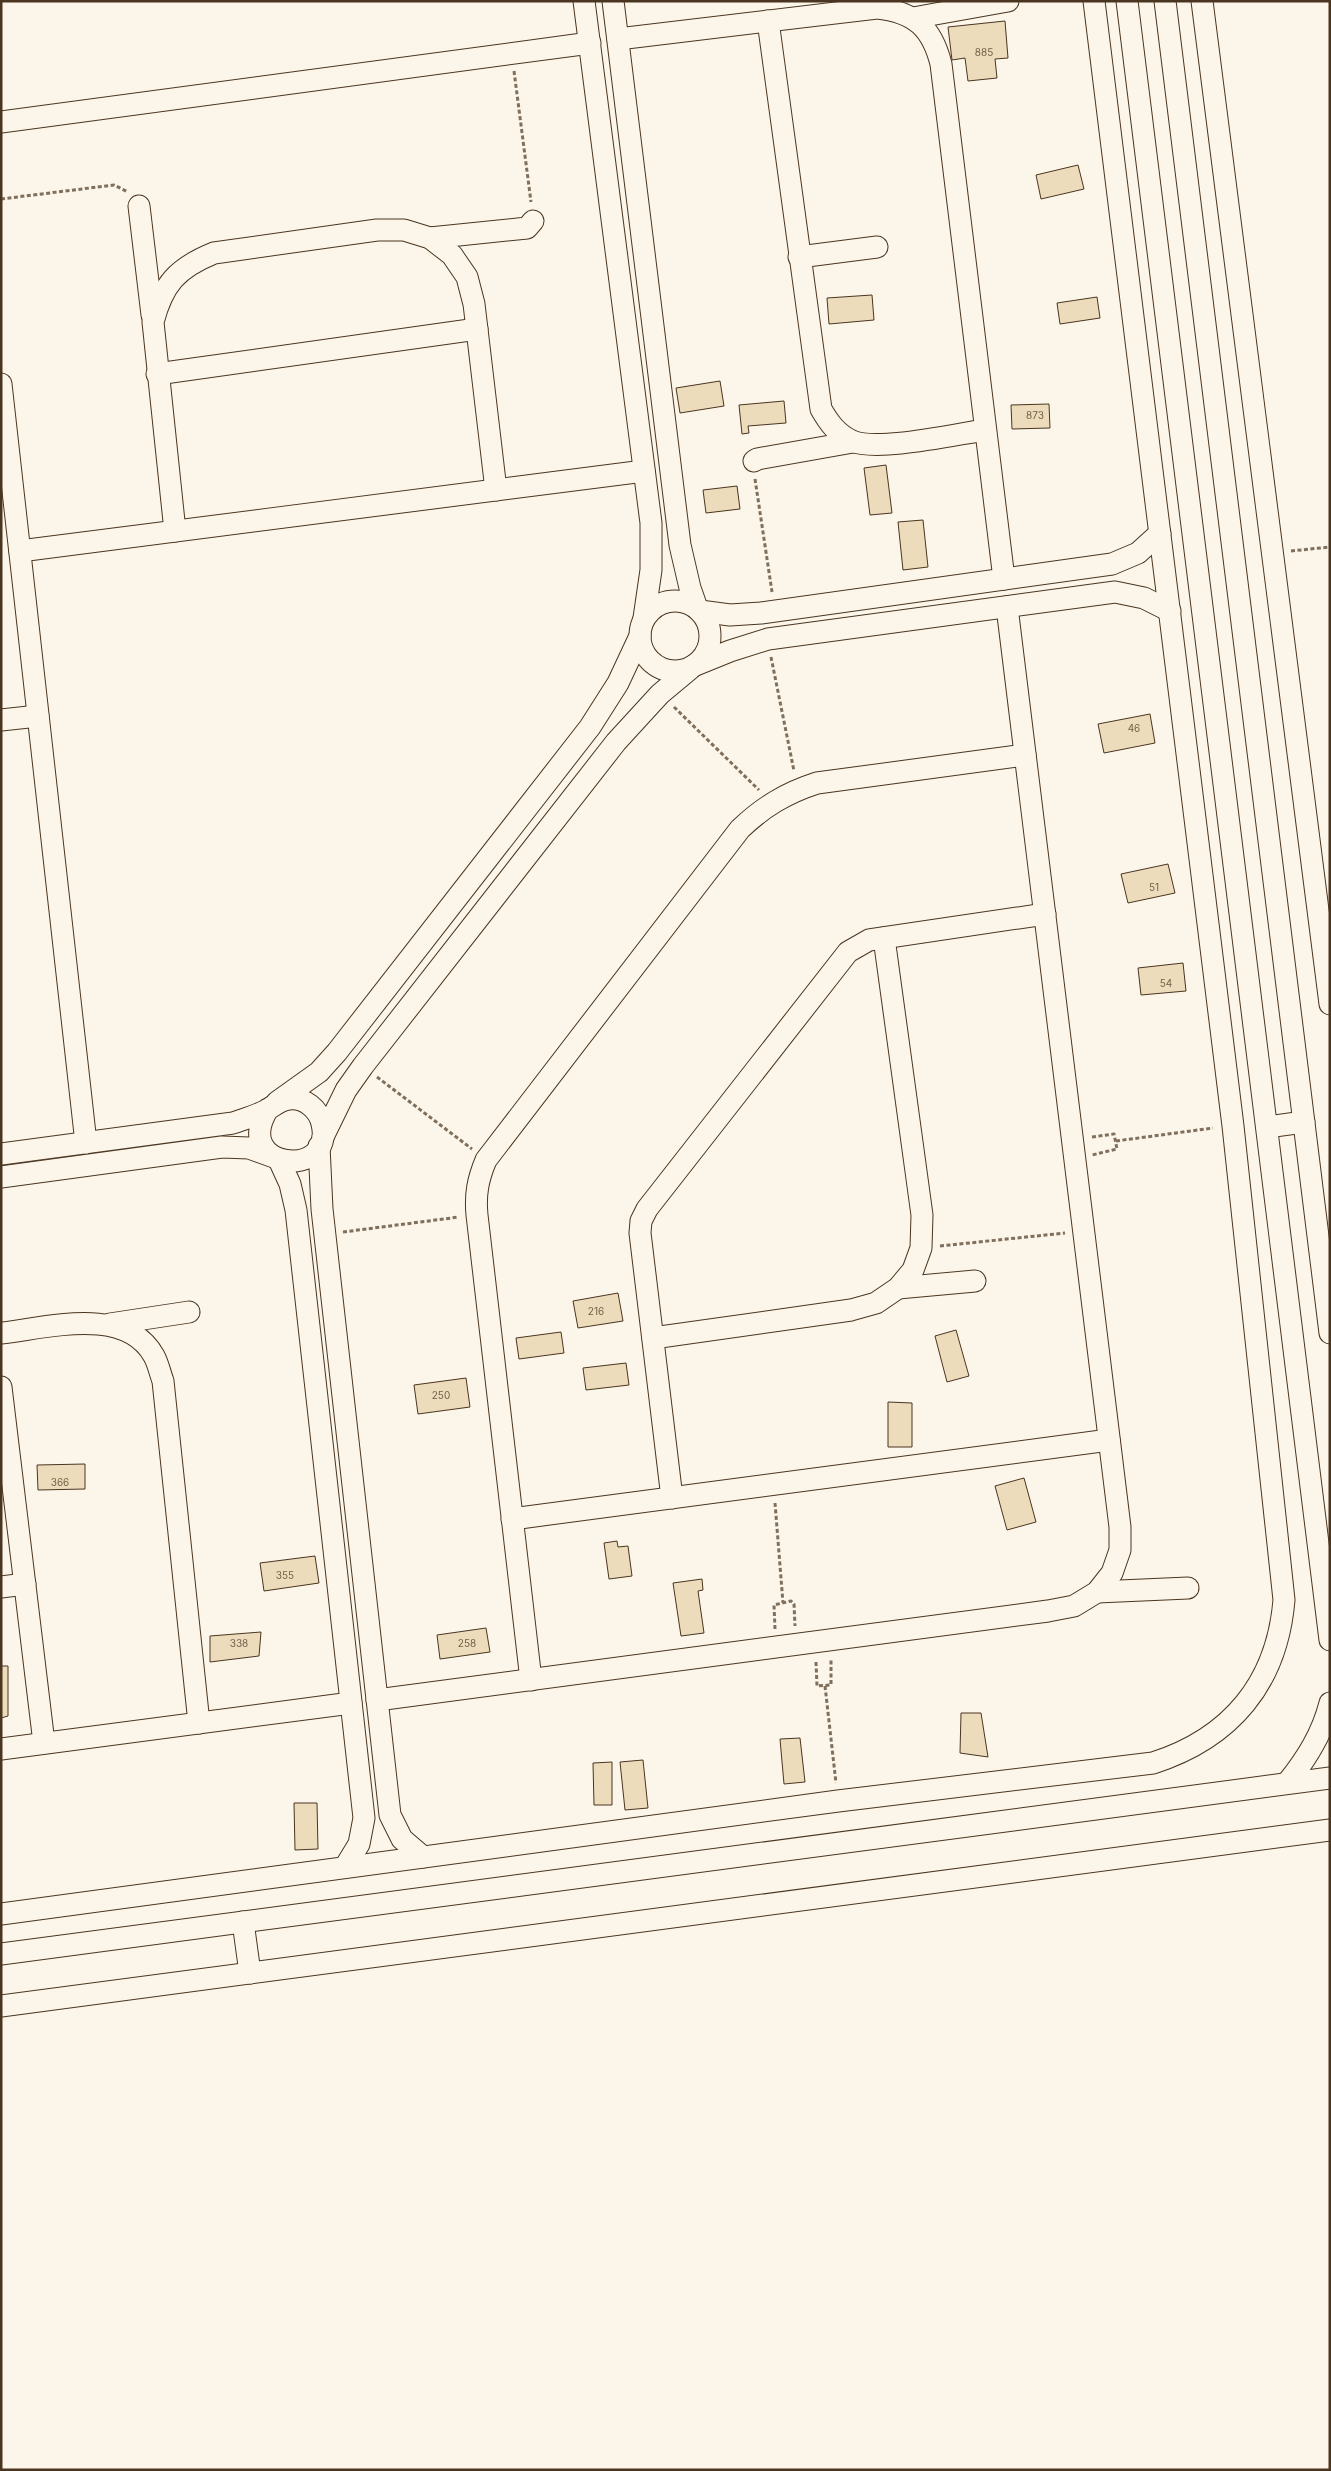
<svg xmlns="http://www.w3.org/2000/svg" width="1331" height="2471" viewBox="0 0 1331 2471" font-family="Inter,sans-serif">
	<rect width="100%" height="100%" fill="#fbf6e9"/>
	<!-- building -->
	<g fill="#ecdcbc" stroke="#4a3520">
		<path d="M 1005,21 L 1008,58 L 995,59 L 997,78 L 968,81 L 965,58 L 952,60 L 948,27 Z"/>
		<path d="M 1078,165 L 1084,189 L 1041,199 L 1036,175 Z"/>
		<path d="M 872,295 L 874,320 L 829,324 L 827,298 Z"/>
		<path d="M 1097,297 L 1100,318 L 1060,324 L 1057,303 Z"/>
		<path d="M 720,381 L 724,406 L 680,413 L 676,388 Z"/>
		<path d="M 784,401 L 786,423 L 748,426 L 749,433 L 742,434 L 739,405 Z"/>
		<path d="M 1049,404 L 1050,428 L 1012,429 L 1011,405 Z"/>
		<path d="M 886,465 L 892,513 L 870,515 L 864,468 Z"/>
		<path d="M 737,486 L 740,509 L 706,513 L 703,490 Z"/>
		<path d="M 923,520 L 928,567 L 903,570 L 898,522 Z"/>
		<path d="M 1150,714 L 1155,743 L 1104,753 L 1098,724 Z"/>
		<path d="M 1168,864 L 1175,893 L 1128,903 L 1121,874 Z"/>
		<path d="M 1183,963 L 1186,991 L 1141,995 L 1138,968 Z"/>
		<path d="M 618,1293 L 623,1321 L 578,1328 L 573,1301 Z"/>
		<path d="M 956,1330 L 969,1376 L 947,1382 L 935,1336 Z"/>
		<path d="M 561,1332 L 564,1353 L 519,1359 L 516,1338 Z"/>
		<path d="M 626,1363 L 629,1385 L 586,1390 L 583,1368 Z"/>
		<path d="M 466,1378 L 470,1407 L 418,1414 L 414,1385 Z"/>
		<path d="M 888,1402 L 912,1403 L 912,1447 L 888,1447 Z"/>
		<path d="M 85,1464 L 85,1489 L 38,1490 L 37,1465 Z"/>
		<path d="M 1024,1478 L 1036,1522 L 1007,1530 L 995,1486 Z"/>
		<path d="M 617,1541 L 618,1547 L 628,1546 L 632,1576 L 609,1579 L 604,1543 Z"/>
		<path d="M 315,1556 L 319,1583 L 264,1591 L 260,1563 Z"/>
		<path d="M 702,1579 L 703,1590 L 698,1591 L 704,1633 L 681,1636 L 673,1583 Z"/>
		<path d="M 486,1628 L 490,1652 L 440,1659 L 437,1635 Z"/>
		<path d="M 261,1632 L 259,1656 L 210,1662 L 210,1636 Z"/>
		<path d="M 1,1666 L 8,1666 L 8,1716 L 1,1718 Z"/>
		<path d="M 961,1713 L 981,1713 L 988,1757 L 960,1753 Z"/>
		<path d="M 800,1738 L 805,1782 L 784,1784 L 780,1739 Z"/>
		<path d="M 643,1760 L 648,1808 L 625,1810 L 620,1762 Z"/>
		<path d="M 612,1762 L 612,1805 L 594,1805 L 593,1763 Z"/>
		<path d="M 294,1803 L 317,1803 L 318,1849 L 295,1850 Z"/>
	</g>
	<g fill="none" stroke-linecap="round" stroke-linejoin="round">
		<defs>
			<g id="minor">
				<path d="M 584,1 L 651,523 L 651,570 L 644,618"/>
				<path d="M 613,1 L 680,545 L 690,588 L 697,608"/>
				<path d="M 1127,1 L 1330,1640"/>
				<path d="M 1165,1 L 1330,1333"/>
				<path d="M 1202,1 L 1330,1004"/>
				<path d="M 913,18 L 1008,1"/>
				<path d="M 768,21 L 821,409 C 829,423 837,434 852,441 C 878,452 956,434 985,430"/>
				<path d="M 618,39 L 877,8 C 915,12 932,28 941,64 L 1004,579"/>
				<path d="M 1,122 L 590,43"/>
				<path d="M 139,206 L 152,315"/>
				<path d="M 430,238 L 527,228 L 533,221"/>
				<path d="M 799,257 L 877,247"/>
				<path d="M 157,374 L 477,329"/>
				<path d="M 1,384 L 86,1143"/>
				<path d="M 754,461 L 757,459 L 853,442"/>
				<path d="M 175,531 L 153,322 C 163,284 177,268 214,253 L 377,230 L 404,230 L 430,238 L 452,255 L 467,277 L 474,304 L 496,490"/>
				<path d="M 20,551 L 644,471"/>
				<circle cx="675" cy="636" r="35"/>
				<path d="M 700,611 L 730,615 L 761,613 L 1112,564 L 1138,553 L 1160,533"/>
				<path d="M 693,666 L 730,651 L 768,639 L 1115,592 L 1144,598 L 1170,611"/>
				<path d="M 1,720 L 38,716"/>
				<path d="M 277,1102 L 319,1072 L 337,1052 L 590,727 L 618,683 L 640,636"/>
				<path d="M 1267,1127 L 1304,1122"/>
				<path d="M 323,1137 L 346,1090 L 363,1066 L 616,742 L 660,694 L 690,669"/>
				<path d="M 319,1146 L 322,1209 L 390,1815 L 402,1839 L 423,1857"/>
				<path d="M 1,1154 L 233,1123 C 244,1119 255,1116 265,1111 C 273,1107 279,1100 289,1099 C 304,1097 319,1109 322,1124 C 336,1180 230,1170 268,1109"/>
				<path d="M 279,1160 L 290,1184 L 296,1210 L 364,1818 L 359,1844 L 345,1867"/>
				<path d="M 1,1177 L 222,1147 L 249,1148 L 274,1157"/>
				<path d="M 898,1288 L 975,1281"/>
				<path d="M 110,1324 L 189,1312"/>
				<path d="M 1,1333 C 47,1328 126,1305 154,1356 C 158,1363 160,1373 163,1381 L 199,1723"/>
				<path d="M 653,1338 L 851,1310 L 876,1303 L 898,1288 L 913,1270 L 921,1248 L 922,1215 L 884,938"/>
				<path d="M 1,1387 L 44,1743"/>
				<path d="M 672,1498 L 640,1233 L 641,1221 L 647,1209 L 848,952 L 869,940 L 1045,914"/>
				<path d="M 512,1519 L 1109,1440"/>
				<path d="M 1,1587 L 25,1584"/>
				<path d="M 1097,1592 L 1188,1588"/>
				<path d="M 531,1680 L 477,1215 C 475,1194 478,1179 486,1160 L 740,829 C 763,807 786,793 817,783 L 1025,755"/>
				<path d="M 377,1700 L 1048,1611 L 1074,1606 L 1097,1592 L 1112,1573 L 1120,1550 L 1120,1527 L 1007,607"/>
				<path d="M 1,1749 L 351,1703"/>
				<path d="M 1287,1783 C 1307,1758 1322,1734 1330,1703"/>
				<path d="M 1,1914 L 838,1801 L 1153,1763 C 1231,1738 1277,1683 1284,1600 L 1233,1126 L 1094,1"/>
				<path d="M 243,1922 L 250,1973"/>
				<path d="M 1,1954 L 1330,1778"/>
				<path d="M 1,2006 L 1330,1830"/>
			</g>
		</defs>
		<!-- minor casing -->
		<use href="#minor" stroke="#4a3520" stroke-width="23"/>
		<!-- path -->
		<g stroke="#7f6f5c" stroke-width="3" stroke-dasharray="4 2.5" stroke-linecap="butt">
			<path d="M 514,71 L 531,202"/>
			<path d="M 1,199 L 114,185 L 128,192"/>
			<path d="M 755,479 L 772,592"/>
			<path d="M 1291,551 L 1330,547"/>
			<path d="M 771,657 L 794,771"/>
			<path d="M 674,707 L 759,790"/>
			<path d="M 377,1077 L 472,1149"/>
			<path d="M 1092,1137 L 1114,1134 L 1117,1149 L 1092,1155"/>
			<path d="M 1116,1141 L 1213,1128"/>
			<path d="M 343,1232 L 459,1217"/>
			<path d="M 940,1246 L 1065,1233"/>
			<path d="M 775,1503 L 783,1603"/>
			<path d="M 775,1629 L 774,1605 L 791,1601 L 794,1604 L 795,1626"/>
			<path d="M 816,1662 L 817,1686 L 831,1685 L 831,1658"/>
			<path d="M 825,1686 L 836,1783"/>
		</g>
		<!-- minor -->
		<use href="#minor" stroke="#fbf6e9" stroke-width="21"/>
	</g>
	<g text-anchor="middle" dominant-baseline="central" stroke-width="4" stroke-linejoin="round" paint-order="stroke">
		<!-- number labels -->
		<g font-size="10" fill="#725f47">
			<text x="984" y="52">885</text>
			<text x="1035" y="415">873</text>
			<text x="1134" y="728">46</text>
			<text x="1154" y="887">51</text>
			<text x="1166" y="983">54</text>
			<text x="596" y="1311">216</text>
			<text x="441" y="1395">250</text>
			<text x="60" y="1482">366</text>
			<text x="285" y="1575">355</text>
			<text x="239" y="1643">338</text>
			<text x="467" y="1643">258</text>
		</g>
	</g>
	<!-- border -->
	<rect width="1331" height="2471" fill="none" stroke="#4a3520" stroke-width="5"/>
</svg>
